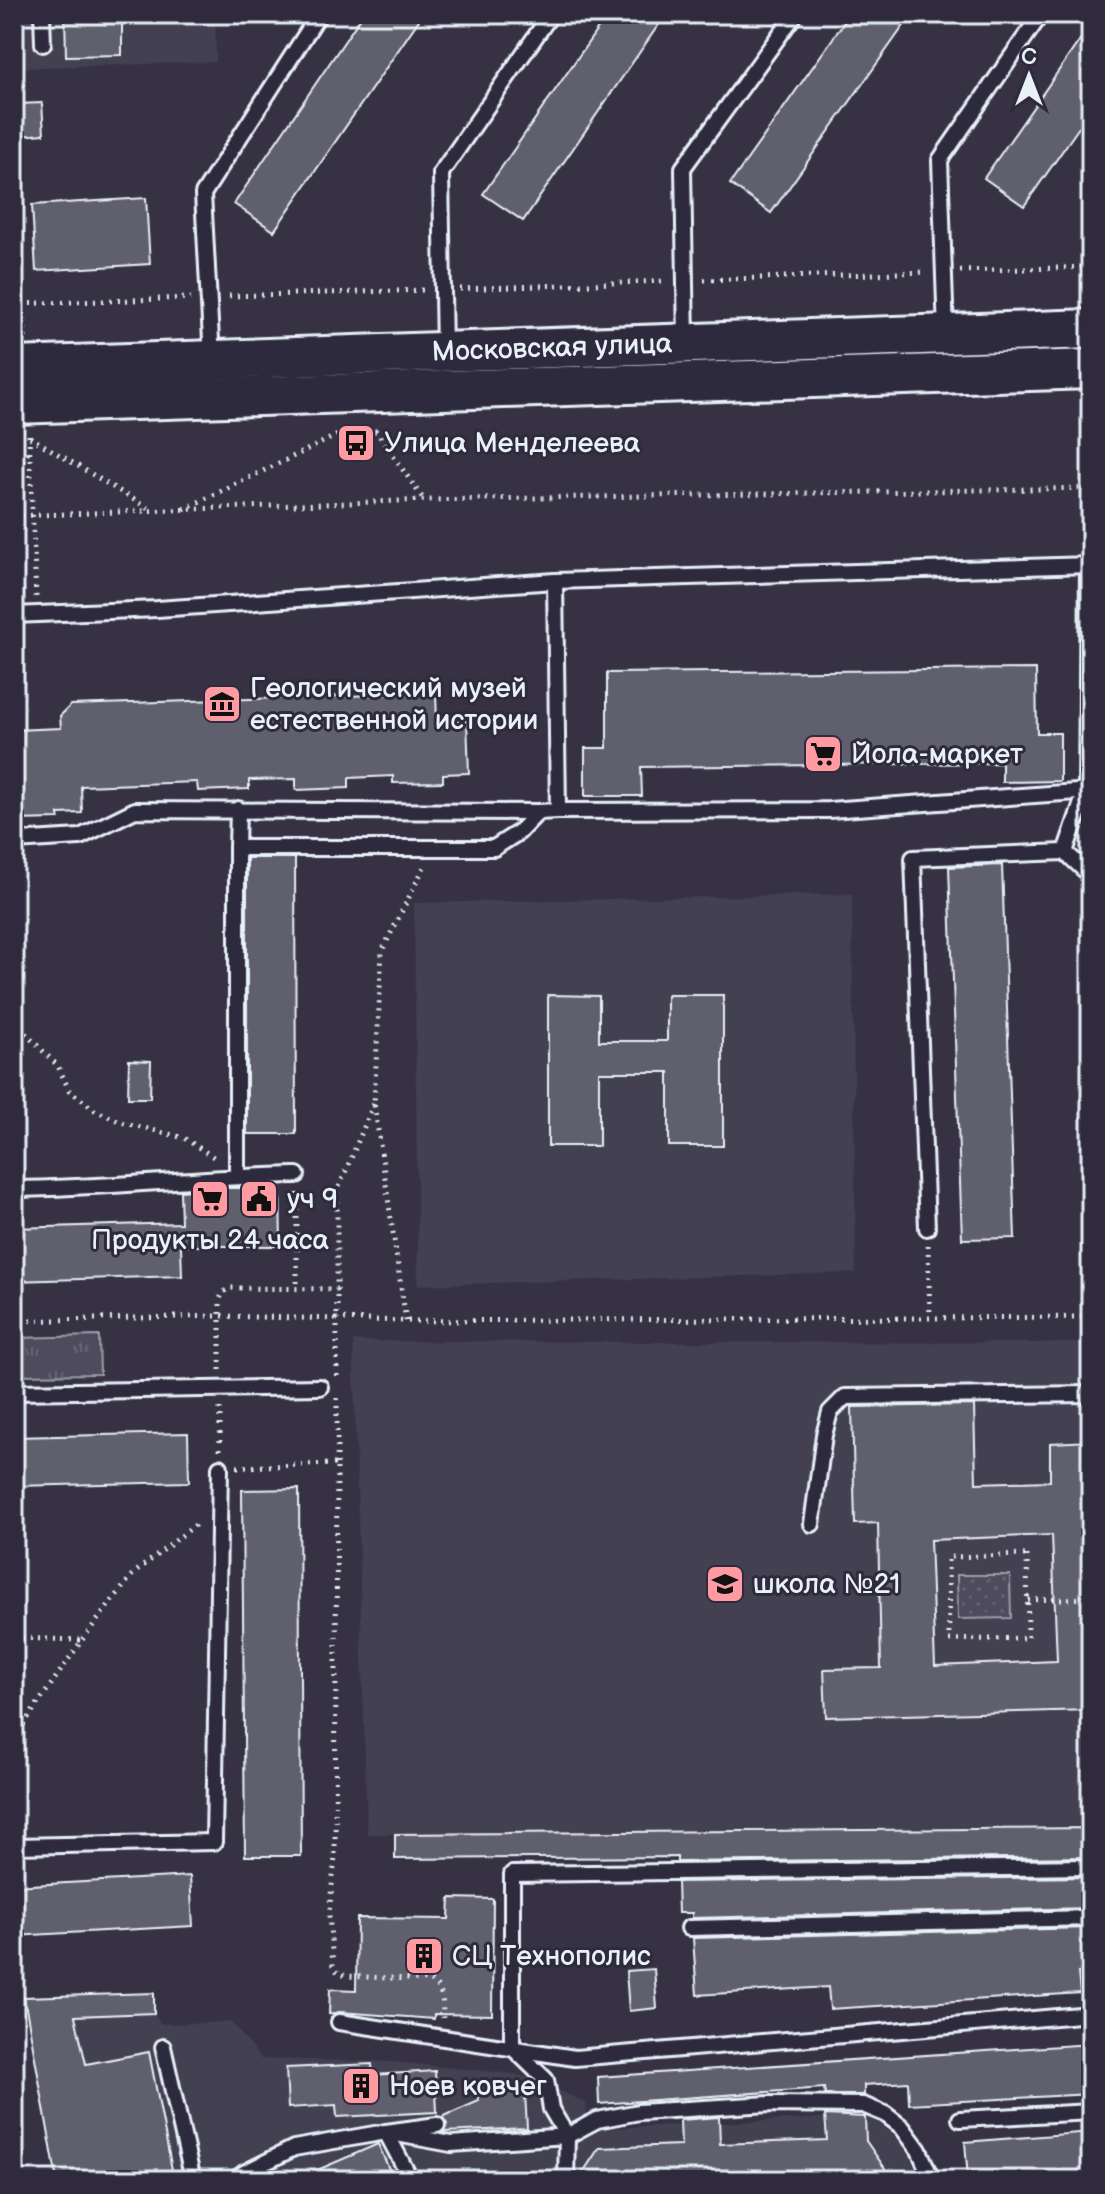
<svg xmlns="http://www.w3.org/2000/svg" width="1105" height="2194" viewBox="0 0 1105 2194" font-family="'Balsamiq Sans',sans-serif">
	<defs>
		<pattern id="grass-dots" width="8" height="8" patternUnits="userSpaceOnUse" patternTransform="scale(2)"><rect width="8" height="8" fill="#4d4b5c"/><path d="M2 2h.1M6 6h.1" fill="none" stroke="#676574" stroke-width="1.8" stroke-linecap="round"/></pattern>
		<pattern id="park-tufts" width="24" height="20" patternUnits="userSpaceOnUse" patternTransform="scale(2)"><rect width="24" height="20" fill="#4d4b5c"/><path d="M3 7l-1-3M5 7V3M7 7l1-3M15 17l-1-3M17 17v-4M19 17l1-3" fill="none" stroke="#676574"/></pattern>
	</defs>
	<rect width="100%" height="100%" fill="#363244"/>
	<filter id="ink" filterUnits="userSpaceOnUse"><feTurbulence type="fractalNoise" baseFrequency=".0125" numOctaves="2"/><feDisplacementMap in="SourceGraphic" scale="16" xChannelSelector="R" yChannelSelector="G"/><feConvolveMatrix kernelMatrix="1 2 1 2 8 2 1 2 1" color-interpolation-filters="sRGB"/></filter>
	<g filter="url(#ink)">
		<!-- built -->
		<g fill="#433f51">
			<path d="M 14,14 L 215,14 L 216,62 L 14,68 Z"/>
			<path d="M 852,894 L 856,1273 L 418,1285 L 414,903 Z"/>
			<path d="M 353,1341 L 1091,1343 L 1091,1826 L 367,1834 Z"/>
			<path d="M 154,2013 L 161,2024 L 231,2022 L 261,2059 L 395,2062 L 514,2074 L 537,2080 L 586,2103 L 589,2129 L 871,2116 L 900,2140 L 922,2180 L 79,2180 L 50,2141 L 27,2017 Z"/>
		</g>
		<!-- grass -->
		<path fill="url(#grass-dots)" stroke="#9a9eaa" stroke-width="2" d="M 957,1575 L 1010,1575 L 1011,1618 L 958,1619 Z"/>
		<!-- park -->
		<path fill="url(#park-tufts)" stroke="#9a9eaa" stroke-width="2" d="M 99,1336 L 100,1374 L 14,1375 L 14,1338 Z"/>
		<!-- building -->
		<g fill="#605e6e" stroke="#e8f1f8" stroke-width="2" fill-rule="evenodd">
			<path d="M 65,14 L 122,14 L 122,55 L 66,56 Z"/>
			<path d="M 363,14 L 423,14 L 274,231 L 234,204 Z"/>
			<path d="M 608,14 L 666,14 L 523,221 L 483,194 Z"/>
			<path d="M 850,14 L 912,14 L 771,213 L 730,184 Z"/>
			<path d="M 1091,24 L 1091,110 L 1024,206 L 984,178 Z"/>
			<path d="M 42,103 L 44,134 L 20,136 L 18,104 Z"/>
			<path d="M 146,198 L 150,264 L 36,271 L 32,205 Z"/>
			<path d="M 1036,669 L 1037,733 L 1060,733 L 1060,781 L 1002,782 L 1002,763 L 641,767 L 642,796 L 585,796 L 585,748 L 607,748 L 607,673 Z"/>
			<path d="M 436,693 L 437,722 L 467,721 L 469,773 L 443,774 L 443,782 L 393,783 L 393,776 L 349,778 L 349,788 L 296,790 L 296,779 L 249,780 L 249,789 L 198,791 L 197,782 L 81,786 L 82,813 L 59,814 L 59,819 L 14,820 L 14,730 L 61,728 L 60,716 L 71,705 Z"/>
			<path d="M 247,858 L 295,858 L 296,1134 L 247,1134 Z"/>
			<path d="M 1002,865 L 1015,1238 L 962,1239 L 949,867 Z"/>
			<path d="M 548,995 L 599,996 L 599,1041 L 667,1041 L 667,995 L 723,995 L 723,1146 L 669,1146 L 669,1072 L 599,1072 L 599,1146 L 548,1146 Z"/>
			<path d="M 129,1060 L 151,1061 L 150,1098 L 128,1098 Z"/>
			<path d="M 219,1188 L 280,1188 L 281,1246 L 181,1246 L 182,1276 L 14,1281 L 14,1228 L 181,1223 L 180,1191 Z"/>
			<path d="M 974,1405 L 976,1483 L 1050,1481 L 1050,1443 L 1091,1441 L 1091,1710 L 826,1717 L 824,1669 L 881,1668 L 878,1523 L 855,1524 L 852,1407 ZM 1052,1535 L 1057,1661 L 935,1666 L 930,1540 Z"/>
			<path d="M 188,1433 L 189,1482 L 14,1486 L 14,1437 Z"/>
			<path d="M 299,1489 L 301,1856 L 245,1856 L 242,1490 Z"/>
			<path d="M 1091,1828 L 1091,1857 L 677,1862 L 677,1857 L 395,1859 L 395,1834 Z"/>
			<path d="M 190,1876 L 193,1926 L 14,1936 L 14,1886 Z"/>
			<path d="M 1091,1877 L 1091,1908 L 692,1918 L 692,1913 L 678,1913 L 677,1882 Z"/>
			<path d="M 450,1898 L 493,1899 L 492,2015 L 434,2014 L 434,2019 L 340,2012 L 329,2014 L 330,1989 L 356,1990 L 357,1918 L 449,1919 Z"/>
			<path d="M 1091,1928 L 1091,1972 L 1078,1973 L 1080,1993 L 830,2009 L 828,1987 L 697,1995 L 693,1938 Z"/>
			<path d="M 654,1969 L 657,2008 L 629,2011 L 626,1971 Z"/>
			<path d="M 154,1993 L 154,2013 L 75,2016 L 86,2064 L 149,2052 L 174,2180 L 57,2180 L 24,1997 Z"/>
			<path d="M 1091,2044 L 1091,2094 L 909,2104 L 908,2082 L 864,2085 L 864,2095 L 825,2095 L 824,2088 L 599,2104 L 598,2077 Z"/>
			<path d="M 372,2064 L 373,2075 L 435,2071 L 437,2112 L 337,2117 L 336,2105 L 288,2108 L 286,2068 Z"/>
			<path d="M 525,2092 L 527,2128 L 444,2132 L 447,2124 L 442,2117 L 479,2101 L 477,2094 Z"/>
			<path d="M 825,2115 L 865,2117 L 866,2141 L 893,2180 L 578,2180 L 599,2148 L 681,2145 L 680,2120 L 719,2117 L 720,2144 L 827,2140 Z"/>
			<path d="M 1091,2132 L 1091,2180 L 968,2180 L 965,2142 Z"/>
			<path d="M 378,2144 L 394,2180 L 294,2180 Z"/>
		</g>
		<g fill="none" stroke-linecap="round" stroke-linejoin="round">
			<defs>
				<g id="service">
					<path d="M 42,14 L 43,44"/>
					<path d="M 946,334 L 940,160 L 1041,14"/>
					<path d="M 686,341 L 683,168 L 795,14"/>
					<path d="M 444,351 L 441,173 L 551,14"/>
					<path d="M 212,359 L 203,194 L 319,14"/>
					<path d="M 1088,565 L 1086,791 L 1065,852 L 1091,876"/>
					<path d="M 14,615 L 157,609 L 555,581 L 1091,565"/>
					<path d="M 558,811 L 829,810 L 1091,791"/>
					<path d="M 14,841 L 80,837 L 135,810 L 538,812"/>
					<path d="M 237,848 L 238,809"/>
					<path d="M 237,1176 L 237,848 L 494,848 L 519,832 L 538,812 L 558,811 L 555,581"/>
					<path d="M 14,1189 C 109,1188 202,1177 297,1175"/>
					<path d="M 927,1228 L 913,858 L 1065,852"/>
					<path d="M 14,1392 L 320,1387"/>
					<path d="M 812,1524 L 824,1435 L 830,1412 L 845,1397 L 1091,1394"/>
					<path d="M 14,1846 L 214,1842 L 220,1467"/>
					<path d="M 689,1928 L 1091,1918"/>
					<path d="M 339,2022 L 575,2058 L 1091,2014"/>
					<path d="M 163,2047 L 193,2180"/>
					<path d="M 960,2119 L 1091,2112"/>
					<path d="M 235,2180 L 244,2173 L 294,2148 L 386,2132 L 451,2144 L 567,2136 L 597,2120 L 639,2112 L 769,2104 L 863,2105 L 885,2114 L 902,2127 L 919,2150 L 932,2180"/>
					<path d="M 411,2180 L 386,2132 L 437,2125"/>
					<path d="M 566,2180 L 567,2136 L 551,2109 L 546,2080 L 512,2047 L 512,1874 L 1091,1867"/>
				</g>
				<g id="secondary">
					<path d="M 14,367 L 1091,329"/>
					<path d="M 14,404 L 1091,369"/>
				</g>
			</defs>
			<!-- service casing -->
			<use href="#service" stroke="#e8f1f8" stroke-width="20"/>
			<!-- secondary casing -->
			<use href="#secondary" stroke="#e8f1f8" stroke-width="44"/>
			<!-- path -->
			<g stroke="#e8f1f8" stroke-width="5" stroke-dasharray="2 6" stroke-linecap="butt">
				<path d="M 960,271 L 1091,267"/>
				<path d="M 704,280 L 926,272"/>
				<path d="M 460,289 L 666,281"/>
				<path d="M 229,296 L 426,290"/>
				<path d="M 14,304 L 191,298"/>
				<path d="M 23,304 L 25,338"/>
				<path d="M 29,435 L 36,597"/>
				<path d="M 30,437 L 151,510"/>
				<path d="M 14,474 L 29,450"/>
				<path d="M 184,509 L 344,432 L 376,431 L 424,500"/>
				<path d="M 14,516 L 424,500 L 1091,488"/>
				<path d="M 14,1022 L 58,1066 L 69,1090 L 95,1110 L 121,1122 L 184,1138 L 218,1160"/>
				<path d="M 297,1193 L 297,1288"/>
				<path d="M 928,1245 L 930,1317"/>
				<path d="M 14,1321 L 219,1316 L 337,1319 L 337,1289"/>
				<path d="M 406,1321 L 374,1103 L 382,951 L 424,867"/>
				<path d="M 220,1370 L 220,1299 L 223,1292 L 231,1288 L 337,1289 L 337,1192 L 374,1103"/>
				<path d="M 337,1376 L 337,1319 L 406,1321 L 1091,1317"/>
				<path d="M 220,1450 L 220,1408"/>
				<path d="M 337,1464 L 337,1398"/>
				<path d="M 237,1467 L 337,1464 L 335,1858 L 329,1913 L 333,1965 L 338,1973 L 347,1976 L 429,1980 C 445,1990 442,2001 443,2018"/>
				<path d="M 1027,1555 L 1028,1638 L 949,1640 L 948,1557 Z"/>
				<path d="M 1028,1600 L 1091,1598"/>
				<path d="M 14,1638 L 81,1640"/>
				<path d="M 14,1738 L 82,1640 L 133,1574 L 199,1522"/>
			</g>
			<!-- service -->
			<use href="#service" stroke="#2f2a3d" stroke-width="14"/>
			<!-- secondary -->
			<use href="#secondary" stroke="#2f2a3d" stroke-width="38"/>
		</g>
	</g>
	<!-- icons -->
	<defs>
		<symbol id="bus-square" viewBox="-11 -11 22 22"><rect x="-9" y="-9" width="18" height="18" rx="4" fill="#ff9aa2" stroke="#2f2a3d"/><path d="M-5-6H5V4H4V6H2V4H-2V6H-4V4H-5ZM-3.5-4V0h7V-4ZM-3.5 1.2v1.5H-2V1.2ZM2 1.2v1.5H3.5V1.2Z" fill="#111"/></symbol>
		<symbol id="museum-square" viewBox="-11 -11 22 22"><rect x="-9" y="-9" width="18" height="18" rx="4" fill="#ff9aa2" stroke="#2f2a3d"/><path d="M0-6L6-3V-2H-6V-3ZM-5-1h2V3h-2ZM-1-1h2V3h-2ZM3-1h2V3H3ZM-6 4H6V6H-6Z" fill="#111"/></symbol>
		<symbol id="supermarket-square" viewBox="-11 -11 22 22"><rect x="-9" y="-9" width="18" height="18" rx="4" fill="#ff9aa2" stroke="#2f2a3d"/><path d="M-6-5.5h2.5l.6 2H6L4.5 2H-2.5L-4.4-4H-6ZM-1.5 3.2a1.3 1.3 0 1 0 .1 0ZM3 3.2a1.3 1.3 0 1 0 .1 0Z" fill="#111"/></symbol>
		<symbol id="civic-square" viewBox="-11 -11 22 22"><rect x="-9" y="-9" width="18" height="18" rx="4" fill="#ff9aa2" stroke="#2f2a3d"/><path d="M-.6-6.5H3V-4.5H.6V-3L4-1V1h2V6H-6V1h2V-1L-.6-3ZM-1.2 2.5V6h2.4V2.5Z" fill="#111"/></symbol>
		<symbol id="school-square" viewBox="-11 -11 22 22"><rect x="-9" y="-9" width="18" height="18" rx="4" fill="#ff9aa2" stroke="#2f2a3d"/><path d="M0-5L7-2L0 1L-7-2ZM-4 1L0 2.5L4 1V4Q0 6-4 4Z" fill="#111"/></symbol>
		<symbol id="building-square" viewBox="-11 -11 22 22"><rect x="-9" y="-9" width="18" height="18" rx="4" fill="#ff9aa2" stroke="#2f2a3d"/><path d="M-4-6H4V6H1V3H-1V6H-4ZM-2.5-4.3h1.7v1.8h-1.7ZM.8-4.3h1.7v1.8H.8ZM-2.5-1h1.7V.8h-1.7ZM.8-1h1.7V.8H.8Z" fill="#111"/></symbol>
	</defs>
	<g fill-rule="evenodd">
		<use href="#bus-square" x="334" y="421" width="44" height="44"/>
		<use href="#museum-square" x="200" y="682" width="44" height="44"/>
		<use href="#supermarket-square" x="801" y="732" width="44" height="44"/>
		<use href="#supermarket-square" x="188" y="1177" width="44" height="44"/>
		<use href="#civic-square" x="237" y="1177" width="44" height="44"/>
		<use href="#school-square" x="703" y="1562" width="44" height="44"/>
		<use href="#building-square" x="402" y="1934" width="44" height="44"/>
		<use href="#building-square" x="339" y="2064" width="44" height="44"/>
	</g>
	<g text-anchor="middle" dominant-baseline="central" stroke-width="6" stroke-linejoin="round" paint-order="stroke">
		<!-- street labels -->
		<g font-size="28" fill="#e8f1f8" stroke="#2f2a3d">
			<text transform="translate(552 348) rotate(-2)">Московская улица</text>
		</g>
		<!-- poi labels -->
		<g font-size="28" fill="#e8f1f8" stroke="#2f2a3d" text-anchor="start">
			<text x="384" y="443">Улица Менделеева</text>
			<text x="250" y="688">Геологический музей<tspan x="250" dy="32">естественной истории</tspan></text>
			<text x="851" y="754">Йола-маркет</text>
			<text x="287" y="1199">уч 9</text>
			<text x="210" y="1240" text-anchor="middle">Продукты 24 часа</text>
			<text x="753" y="1584">школа №21</text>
			<text x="452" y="1956">СЦ Технополис</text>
			<text x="389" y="2086">Ноев ковчег</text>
		</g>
	</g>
	<!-- margin -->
	<rect width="1105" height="2194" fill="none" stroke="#2f2a3d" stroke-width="48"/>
	<rect x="24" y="24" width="1057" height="2146" fill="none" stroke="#e8f1f8" stroke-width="3" filter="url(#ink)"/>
	<!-- north arrow -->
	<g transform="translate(1029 76)" stroke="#2f2a3d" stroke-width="6" paint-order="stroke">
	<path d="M0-6L14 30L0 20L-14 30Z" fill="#e8f1f8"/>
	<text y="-12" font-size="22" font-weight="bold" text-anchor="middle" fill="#e8f1f8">С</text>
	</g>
</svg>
